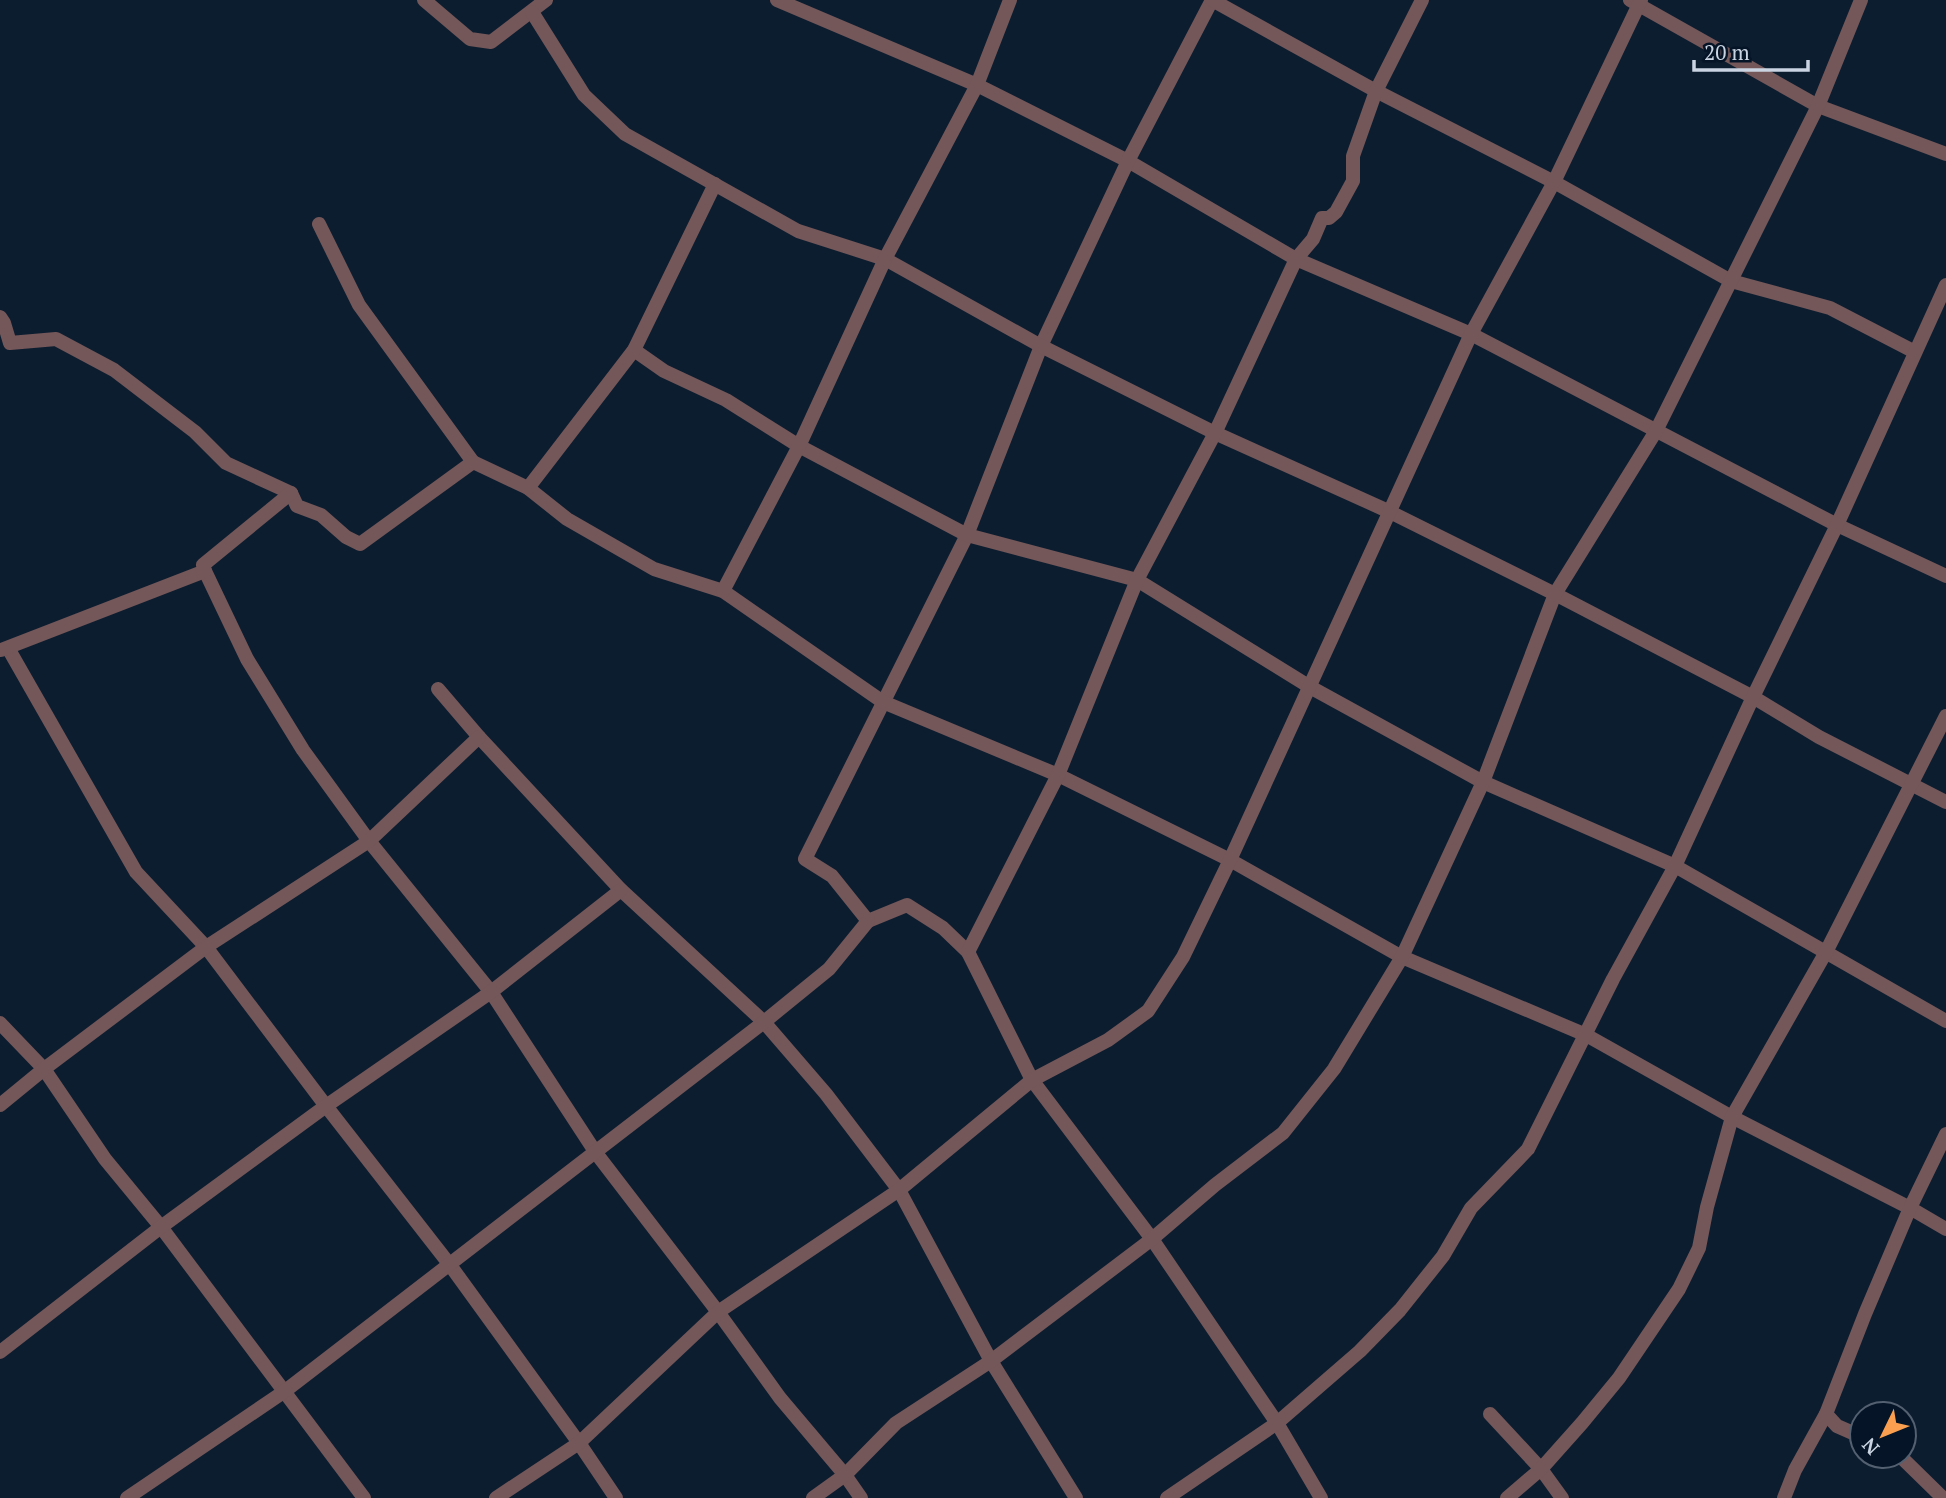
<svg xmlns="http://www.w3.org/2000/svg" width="1946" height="1498" viewBox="0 0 1946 1498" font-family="'PT Serif',serif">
	<rect width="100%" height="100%" fill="#0d1d30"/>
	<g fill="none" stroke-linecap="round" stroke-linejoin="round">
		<!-- street -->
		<g stroke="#745759" stroke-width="14">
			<path d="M 424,0 L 470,39 L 491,42 L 546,0"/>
			<path d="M 777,0 L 977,85 L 1128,161 L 1296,259 L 1471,334 L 1837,525 L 1946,576"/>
			<path d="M 1212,0 L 1128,161 L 1041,346 L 967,535 L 805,859 L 832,876 L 868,921 L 907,905 L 943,928 L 968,952 L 1032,1080 L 1152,1239 L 1277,1423 L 1321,1498"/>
			<path d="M 1212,0 L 1376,91 L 1554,182 L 1731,281 L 1830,308 L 1915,352"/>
			<path d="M 1630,0 L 1818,106 L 1946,154"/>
			<path d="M 532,12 L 584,95 L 625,134 L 798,231 L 885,259 L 1041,346 L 1215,433 L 1388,511 L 1555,594 L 1753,697 L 1819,737 L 1946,802"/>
			<path d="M 319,224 L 359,305 L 473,462"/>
			<path d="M 0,317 L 4,323 L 10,343 L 56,339 L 114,370 L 195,432 L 226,463 L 291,493 L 297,506 L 321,515 L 346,537 L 360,544 L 473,462 L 528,488 L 567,519 L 654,569 L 723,591 L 883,702 L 1058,775 L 1230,860 L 1402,957 L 1586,1035 L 1732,1117 L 1910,1208 L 1946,1229"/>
			<path d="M 634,350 L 664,371 L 726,400 L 799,446 L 967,535 L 1137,580 L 1310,687 L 1483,782 L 1675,866 L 1946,1021"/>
			<path d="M 528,488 L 634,350 L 715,184"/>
			<path d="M 205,571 L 247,659 L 303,750 L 369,841 L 491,992 L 596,1153 L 718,1312 L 780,1398 L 845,1475 L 861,1498"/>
			<path d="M 723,591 L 799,446 L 885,259 L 977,85 L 1010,0"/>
			<path d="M 8,648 L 136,872 L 206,947 L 326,1106 L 450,1265 L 579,1443 L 616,1498"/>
			<path d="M 1,650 L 205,571 L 203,565 L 291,493"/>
			<path d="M 438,689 L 479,737 L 621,890 L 764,1022 L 826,1094 L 899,1190 L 991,1361 L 1076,1498"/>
			<path d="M 968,952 L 1058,775 L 1137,580 L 1215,433 L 1296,259 L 1313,239 L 1322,218 L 1329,218 L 1336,212 L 1353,181 L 1353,156 L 1376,91 L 1422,0"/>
			<path d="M 0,1023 L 44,1069 L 105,1159 L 161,1227 L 364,1498"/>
			<path d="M 0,1105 L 44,1069 L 206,947 L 369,841 L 479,737"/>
			<path d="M 0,1352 L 161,1227 L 326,1106 L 491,992 L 621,890"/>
			<path d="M 1490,1414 L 1541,1469 L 1562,1498"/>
			<path d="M 1826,1414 L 1837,1426 L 1862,1437"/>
			<path d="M 1900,1456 L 1943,1498"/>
			<path d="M 127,1498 L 285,1391 L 764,1022 L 829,969 L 868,921"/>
			<path d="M 496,1498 L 579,1443 L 718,1312 L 899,1190 L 1032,1080 L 1108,1040 L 1148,1011 L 1183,957 L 1230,860 L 1471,334 L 1554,182 L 1641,0"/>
			<path d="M 813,1498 L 845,1475 L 896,1423 L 991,1361 L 1152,1239 L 1215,1185 L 1283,1133 L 1334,1069 L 1402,957 L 1483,782 L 1555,594 L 1656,431 L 1818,106 L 1861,0"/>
			<path d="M 1167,1498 L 1277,1423 L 1360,1351 L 1400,1310 L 1443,1256 L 1471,1208 L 1528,1149 L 1613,979 L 1675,866 L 1753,697 L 1837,525 L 1946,285"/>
			<path d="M 1507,1498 L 1541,1469 L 1582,1423 L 1619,1378 L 1679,1289 L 1699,1248 L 1707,1207 L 1732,1117 L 1826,952 L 1946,716"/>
			<path d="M 1784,1498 L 1795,1470 L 1826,1414 L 1865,1314 L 1910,1208 L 1946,1134"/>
		</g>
	</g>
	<!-- north arrow -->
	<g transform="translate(1883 1435) rotate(227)"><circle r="33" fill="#051426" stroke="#536071" stroke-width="2"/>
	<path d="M0-5L12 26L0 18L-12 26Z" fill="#fa9f4f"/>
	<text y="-10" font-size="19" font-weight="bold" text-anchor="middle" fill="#c9d3e1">N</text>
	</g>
	<!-- scale -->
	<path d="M1694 60v10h114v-10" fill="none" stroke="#c9d3e1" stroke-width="3.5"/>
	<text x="1704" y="60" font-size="21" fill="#c9d3e1" stroke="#051426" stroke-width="5" paint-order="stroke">20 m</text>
</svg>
